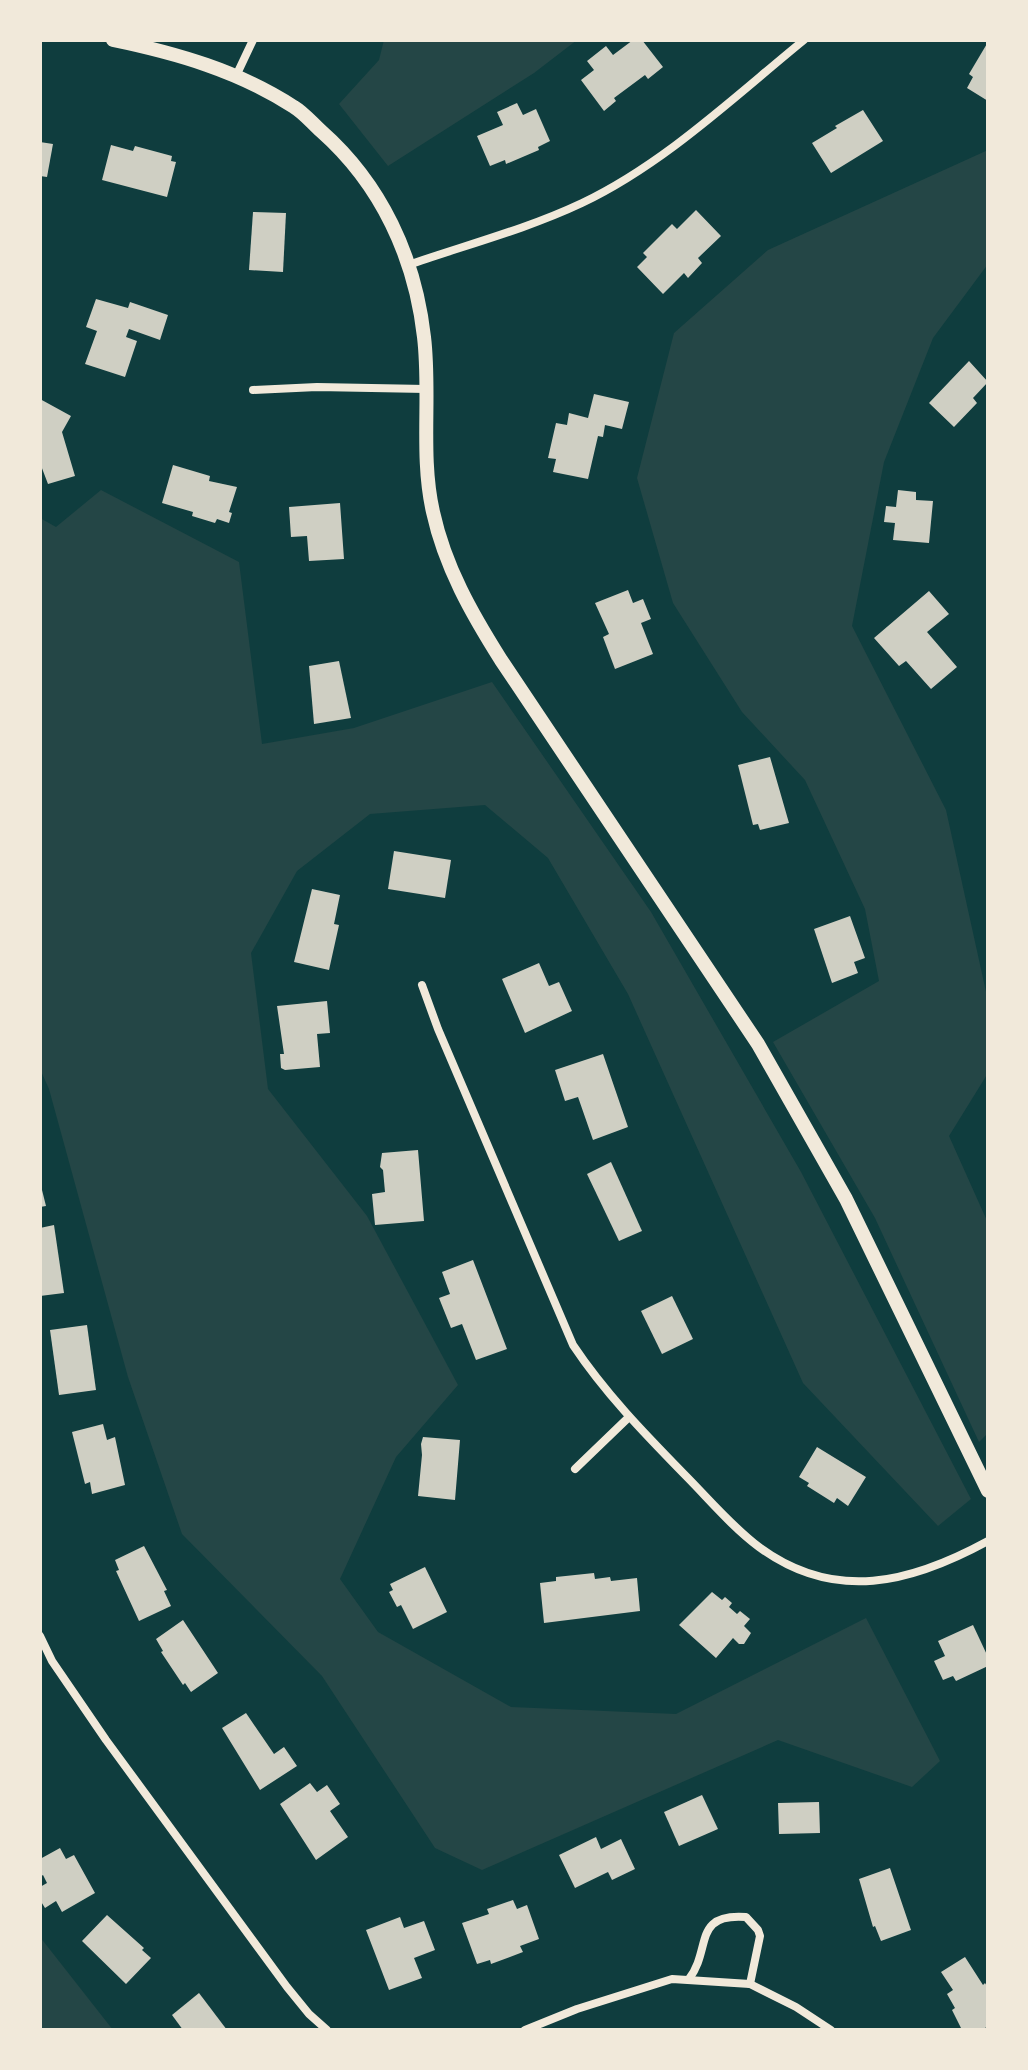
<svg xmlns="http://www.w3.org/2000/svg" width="1028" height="2070" viewBox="0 0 1028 2070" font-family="Manrope,sans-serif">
	<rect width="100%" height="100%" fill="#0f3d3e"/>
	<!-- green -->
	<g fill="#244646">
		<path d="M 384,40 L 577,40 L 534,73 L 388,166 L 339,104 L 379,60 Z"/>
		<path d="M 988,150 L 988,264 L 933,338 L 884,462 L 852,626 L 946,810 L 988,1001 L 988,1073 L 949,1136 L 988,1223 L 988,1433 L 979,1442 L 875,1218 L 773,1042 L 879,981 L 865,909 L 805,780 L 742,712 L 673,603 L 637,478 L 674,333 L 768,250 Z"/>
		<path d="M 101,490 L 239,562 L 262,744 L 354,728 L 492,682 L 651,912 L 801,1172 L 971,1499 L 938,1526 L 803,1383 L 628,994 L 548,858 L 485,805 L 370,814 L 297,871 L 251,953 L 268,1089 L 367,1216 L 458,1385 L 396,1457 L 340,1579 L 378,1632 L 511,1707 L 676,1714 L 866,1618 L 940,1761 L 912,1787 L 778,1740 L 482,1870 L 435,1848 L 322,1676 L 182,1534 L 128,1377 L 49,1089 L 40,1069 L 40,518 L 56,527 Z"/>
		<path d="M 40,1937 L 113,2030 L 40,2030 Z"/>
	</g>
	<!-- building -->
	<g fill="#cfcfc3">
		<path d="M 633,40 L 642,40 L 663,67 L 648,79 L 645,75 L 614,98 L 616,101 L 604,111 L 581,80 L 594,70 L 587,61 L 606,46 L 613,55 Z"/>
		<path d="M 988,42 L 988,101 L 967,88 L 973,77 L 969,74 Z"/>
		<path d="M 517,103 L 523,115 L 536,109 L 550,141 L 538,147 L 539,150 L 506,164 L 505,160 L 490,166 L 477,136 L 503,125 L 497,112 Z"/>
		<path d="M 863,110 L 883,141 L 831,173 L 812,143 L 837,128 L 835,126 Z"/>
		<path d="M 40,142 L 53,144 L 47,177 L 40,176 Z"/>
		<path d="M 111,145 L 133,151 L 135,146 L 172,156 L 171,161 L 176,162 L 167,197 L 102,180 Z"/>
		<path d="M 696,210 L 721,236 L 698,258 L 702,263 L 688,278 L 684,273 L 663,294 L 637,267 L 647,257 L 643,253 L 672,224 L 677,229 Z"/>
		<path d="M 253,212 L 286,213 L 283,272 L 249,270 Z"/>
		<path d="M 96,299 L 128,308 L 130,302 L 168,315 L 160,340 L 129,329 L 126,337 L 137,341 L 125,377 L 85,364 L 97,331 L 86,327 Z"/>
		<path d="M 969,361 L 988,382 L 973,398 L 977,403 L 954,427 L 929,403 Z"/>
		<path d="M 594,394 L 629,402 L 622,429 L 605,425 L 603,437 L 598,436 L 588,479 L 553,472 L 556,459 L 548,458 L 556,423 L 567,425 L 569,413 L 588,418 Z"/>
		<path d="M 40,399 L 71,416 L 62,432 L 75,476 L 48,484 L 40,463 Z"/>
		<path d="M 173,465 L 210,476 L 209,481 L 237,487 L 229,512 L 232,513 L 229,523 L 217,519 L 215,523 L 192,516 L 193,512 L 162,503 Z"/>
		<path d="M 898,490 L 916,492 L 916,500 L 933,501 L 929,543 L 893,540 L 895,523 L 884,522 L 886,506 L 896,507 Z"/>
		<path d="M 340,503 L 344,559 L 309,561 L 307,536 L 291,537 L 289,507 Z"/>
		<path d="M 628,590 L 633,603 L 643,599 L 651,619 L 641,623 L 653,654 L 615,669 L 603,637 L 609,634 L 595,603 Z"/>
		<path d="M 929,591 L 949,614 L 927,632 L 957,667 L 931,689 L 906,661 L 899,666 L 874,638 Z"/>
		<path d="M 339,661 L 351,718 L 314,724 L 309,666 Z"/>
		<path d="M 770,757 L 789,823 L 760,830 L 758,824 L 753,825 L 738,765 Z"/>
		<path d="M 394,851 L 451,860 L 445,898 L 388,889 Z"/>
		<path d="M 312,889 L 340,895 L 334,924 L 339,925 L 329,970 L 294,962 Z"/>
		<path d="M 850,916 L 865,958 L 854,962 L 858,973 L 832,983 L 814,929 Z"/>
		<path d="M 539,963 L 549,986 L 559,982 L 572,1011 L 525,1033 L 502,979 Z"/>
		<path d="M 327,1001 L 330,1033 L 317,1034 L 320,1067 L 285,1070 L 281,1068 L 280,1054 L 284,1054 L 277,1006 Z"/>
		<path d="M 603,1054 L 628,1127 L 593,1140 L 578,1097 L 565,1101 L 555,1070 Z"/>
		<path d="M 418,1150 L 424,1221 L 375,1225 L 372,1194 L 385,1192 L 383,1170 L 380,1167 L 382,1153 Z"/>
		<path d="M 611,1162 L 642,1231 L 619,1241 L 587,1174 Z"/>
		<path d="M 40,1182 L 46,1206 L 40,1207 Z"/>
		<path d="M 54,1225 L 64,1293 L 40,1296 L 40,1228 Z"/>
		<path d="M 473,1260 L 507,1349 L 476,1360 L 462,1324 L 451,1328 L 439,1298 L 450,1294 L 442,1272 Z"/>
		<path d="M 672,1296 L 693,1339 L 662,1354 L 641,1311 Z"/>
		<path d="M 87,1325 L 96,1390 L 59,1395 L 50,1330 Z"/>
		<path d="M 103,1424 L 107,1440 L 115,1437 L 125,1485 L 92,1494 L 90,1482 L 85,1484 L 72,1432 Z"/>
		<path d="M 423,1437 L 460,1440 L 455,1500 L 418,1496 L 422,1455 L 421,1444 Z"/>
		<path d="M 817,1447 L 866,1477 L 848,1506 L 837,1498 L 834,1503 L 807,1486 L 809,1483 L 799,1477 Z"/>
		<path d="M 144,1546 L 167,1590 L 164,1591 L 171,1606 L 139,1621 L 116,1571 L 119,1570 L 115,1560 Z"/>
		<path d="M 425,1567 L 447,1612 L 413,1629 L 401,1605 L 397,1607 L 389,1592 L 393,1590 L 390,1584 Z"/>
		<path d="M 594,1573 L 595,1579 L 610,1577 L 611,1581 L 637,1578 L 640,1611 L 544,1623 L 540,1583 L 556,1581 L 556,1577 Z"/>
		<path d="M 712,1592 L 722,1600 L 725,1597 L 732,1603 L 729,1607 L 737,1614 L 740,1611 L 750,1619 L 744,1626 L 751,1633 L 744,1644 L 739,1644 L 733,1638 L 716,1658 L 679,1625 Z"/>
		<path d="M 183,1620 L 218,1673 L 191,1692 L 185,1683 L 183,1685 L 161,1652 L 163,1651 L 156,1639 Z"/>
		<path d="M 973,1625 L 988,1657 L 988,1666 L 956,1681 L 953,1676 L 943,1680 L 934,1661 L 945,1656 L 938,1641 Z"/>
		<path d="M 246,1713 L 274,1754 L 284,1747 L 297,1766 L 260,1790 L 222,1728 Z"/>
		<path d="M 310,1783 L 317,1792 L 327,1785 L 340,1804 L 330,1811 L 348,1837 L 316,1860 L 280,1804 Z"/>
		<path d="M 702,1795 L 718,1829 L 679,1846 L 664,1812 Z"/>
		<path d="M 819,1802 L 820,1833 L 779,1834 L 778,1803 Z"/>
		<path d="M 596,1837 L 601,1849 L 621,1839 L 635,1869 L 612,1880 L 608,1872 L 575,1888 L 559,1855 Z"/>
		<path d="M 60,1848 L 66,1859 L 74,1855 L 95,1893 L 62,1912 L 56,1901 L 45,1908 L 40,1900 L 40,1887 L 47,1883 L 43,1875 L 40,1877 L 40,1859 Z"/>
		<path d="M 890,1868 L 911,1930 L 881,1941 L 875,1926 L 873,1927 L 859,1879 Z"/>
		<path d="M 513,1900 L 517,1909 L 527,1905 L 539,1939 L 520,1946 L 523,1952 L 491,1964 L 490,1960 L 477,1964 L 462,1923 L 489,1914 L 487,1909 Z"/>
		<path d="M 107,1915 L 144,1948 L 142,1950 L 151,1958 L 126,1984 L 82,1941 Z"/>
		<path d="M 400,1917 L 404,1928 L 424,1921 L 435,1950 L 414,1958 L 422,1978 L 389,1990 L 366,1930 Z"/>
		<path d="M 965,1957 L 983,1985 L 985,1983 L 988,1988 L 988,2026 L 982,2030 L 962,2030 L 952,2010 L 955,2008 L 947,1994 L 953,1990 L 941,1972 Z"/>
		<path d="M 199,1993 L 227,2030 L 183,2030 L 172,2015 Z"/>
	</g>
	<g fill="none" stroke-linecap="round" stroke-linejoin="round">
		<!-- minor -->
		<g stroke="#f1e9da" stroke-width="8">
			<path d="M 236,76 L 253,40"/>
			<path d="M 408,265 C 466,245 527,229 582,203 C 664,164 734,97 804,40"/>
			<path d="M 253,390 L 317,387 L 426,389"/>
			<path d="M 422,985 L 438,1029 L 573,1345 C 605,1393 644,1433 684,1474 C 708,1498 731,1526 759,1547 C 835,1603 911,1583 988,1541"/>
			<path d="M 575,1469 L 629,1417"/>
			<path d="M 40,1636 L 52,1661 L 106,1740 L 287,1987 L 309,2014 L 327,2030"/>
			<path d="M 689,1979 C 712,1949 692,1913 746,1917 L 758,1930 L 760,1936 L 750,1984"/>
			<path d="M 525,2030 L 577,2009 L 672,1979 L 750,1984 L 796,2007 L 831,2030"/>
		</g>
		<!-- tertiary -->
		<path stroke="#f1e9da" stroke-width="14" d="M 113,40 C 176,53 239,71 294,107 C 304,113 312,123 321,131 C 381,184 415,257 424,337 C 431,395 420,455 433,512 C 445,567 472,614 501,660 L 758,1044 L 846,1199 L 988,1491"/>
	</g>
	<!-- border -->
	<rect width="1028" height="2070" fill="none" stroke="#f1e9da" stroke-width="84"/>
</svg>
